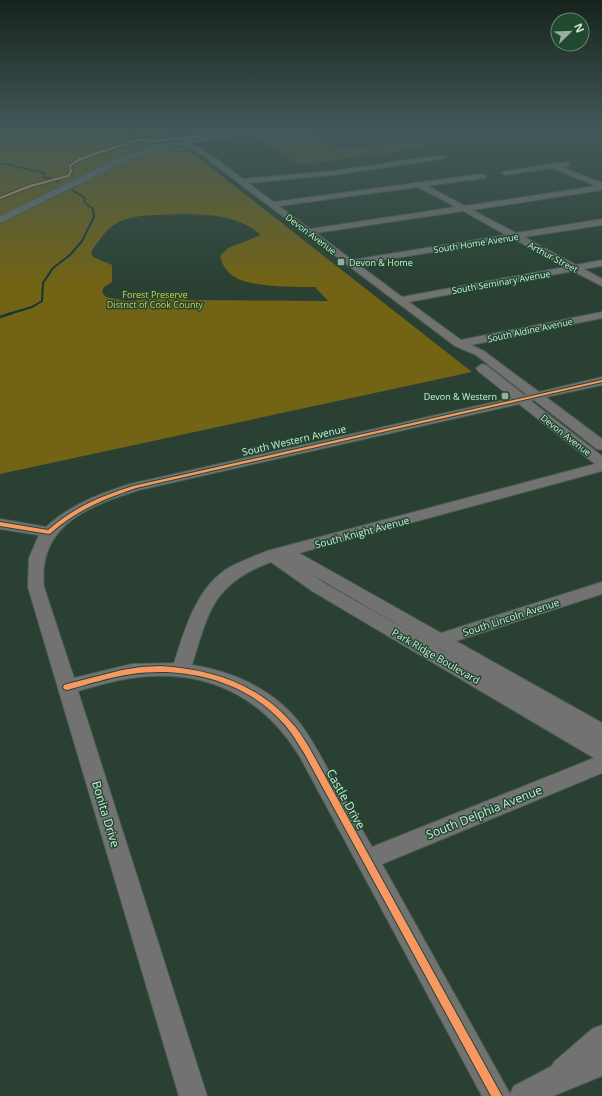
<svg xmlns="http://www.w3.org/2000/svg" width="602" height="1096" viewBox="0 0 602 1096" font-family="'Open Sans',sans-serif">
	<rect width="100%" height="100%" fill="#294032"/>
	<!-- green -->
	<path fill="#5c552b" d="M 270,132 L 307,132 L 340,150 L 415,140 L 430,147 L 300,165 L 251,134 Z"/>
	<!-- forest -->
	<g fill="#726315" fill-rule="evenodd">
		<path d="M 0,132 L 119,132 L 136,143 L 143,143 L 153,136 L 139,136 L 134,132 L 165,132 L 172,137 L 169,141 L 158,146 L 106,163 L 0,216 Z"/>
		<path d="M 180,147 L 186,148 L 472,372 L 0,474 L 0,224 C 47,200 93,172 144,155 C 155,152 168,147 180,147 ZM 153,215 C 187,214 234,210 261,235 L 228,248 L 220,256 C 222,264 226,271 233,276 C 250,288 295,287 315,287 L 328,301 L 189,300 L 172,297 L 127,301 L 106,297 L 102,292 L 104,287 L 112,282 L 112,265 L 93,257 L 91,252 C 110,223 119,217 153,215 Z"/>
	</g>
	<g fill="none" stroke-linecap="round" stroke-linejoin="round">
		<!-- stream-far2 -->
		<g stroke="#15353b" stroke-width="1.5">
			<path d="M 0,163 C 16,165 29,171 45,173 L 43,177 L 54,179 L 59,183"/>
			<path d="M 72,190 L 85,198 L 84,202 L 93,209 L 93,212"/>
		</g>
		<!-- stream-far1 -->
		<path stroke="#15353b" stroke-width="2" d="M 9,314 L 32,307 L 42,301 L 43,283 L 53,268 L 70,255 L 82,241 L 94,217 L 93,211"/>
		<!-- stream -->
		<path stroke="#15353b" stroke-width="2.5" d="M 0,317 L 12,313"/>
		<defs>
			<path id="minor" d="M 182,143 C 197,140 230,170 243,179 L 333,171 L 442,155 L 446,157 L 442,159 L 333,175 L 248,183 L 274,202 L 482,174 L 486,176 L 485,178 L 427,186 L 465,206 L 596,186 L 552,168 L 506,175 L 502,173 L 506,171 L 566,162 L 569,162 L 569,166 L 562,167 L 602,183 L 602,190 L 472,210 L 516,233 L 602,219 L 602,225 L 524,237 L 576,265 L 602,260 L 602,266 L 584,269 L 602,279 L 602,286 L 573,271 L 409,302 L 461,340 L 602,312 L 602,318 L 471,345 L 484,351 L 539,392 L 602,377 L 602,385 L 546,397 L 602,439 L 602,450 L 597,449 L 534,400 L 531,401 L 602,456 L 602,471 L 299,553 L 441,633 L 602,582 L 602,594 L 456,641 L 602,723 L 602,741 L 599,740 L 602,742 L 602,773 L 382,864 L 510,1094 L 514,1086 L 552,1066 L 554,1062 L 592,1029 L 602,1025 L 602,1076 L 553,1096 L 482,1096 L 300,757 C 262,695 204,667 131,678 C 113,681 95,686 78,691 L 207,1096 L 179,1096 L 28,587 L 29,558 L 39,535 L 0,529 L 0,519 L 46,527 C 70,505 99,494 130,484 L 512,398 L 478,371 L 476,368 L 482,364 L 486,365 L 524,395 L 526,394 L 476,355 L 455,346 L 199,153 L 182,145 ZM 418,187 L 456,207 L 310,229 L 279,206 ZM 463,211 L 506,235 L 352,260 L 316,233 ZM 514,239 L 565,267 L 402,297 L 358,264 ZM 519,404 L 595,464 L 267,551 C 253,557 238,562 225,570 C 195,591 185,630 174,663 L 132,664 L 74,678 L 44,587 C 37,525 89,506 139,490 ZM 271,562 L 312,591 L 594,758 L 372,847 C 358,823 345,799 331,775 C 321,757 311,737 298,721 C 272,689 232,671 192,665 C 209,610 213,584 271,562 ZM 313,575 L 426,641 L 324,583 ZM 437,648 L 438,648 L 474,669 Z"/>
			<path id="major" d="M 230,132 L 266,132 L 262,134 L 227,137 L 170,146 L 122,163 L 0,223 L 0,216 L 116,159 L 168,141 Z"/>
		</defs>
		<!-- minor casing -->
		<use href="#minor" stroke="#495d51" stroke-width="2"/>
		<!-- major casing -->
		<use href="#major" stroke="#495d51" stroke-width="2"/>
		<!-- minor -->
		<use href="#minor" fill="#737273" fill-rule="evenodd"/>
		<!-- major -->
		<use href="#major" fill="#6f7372" fill-rule="evenodd"/>
		<defs>
			<g id="cycleway">
				<path d="M 219,132 L 221,132 L 201,137 L 157,142 L 137,141 L 81,160 L 71,166 L 72,172 L 69,177 L 31,187 L 0,199 L 0,197 L 29,185 L 67,175 L 70,172 L 69,165 L 79,158 L 137,139 L 157,140 L 201,135 Z"/>
				<path d="M 602,380 L 602,382 L 136,488 C 104,499 77,510 51,533 L 49,534 L 0,526 L 0,522 L 48,530 C 73,508 101,496 133,486 Z"/>
				<path d="M 160,666 C 210,669 256,683 290,721 C 298,729 304,739 310,749 L 502,1096 L 491,1096 L 304,753 C 298,744 293,734 285,725 C 248,682 188,666 132,674 C 110,677 89,684 67,690 L 64,689 L 63,687 L 64,685 L 67,684 L 122,670 L 141,667 Z"/>
			</g>
		</defs>
		<!-- cycleway casing -->
		<use href="#cycleway" stroke="#204930" stroke-width="2"/>
		<!-- cycleway -->
		<use href="#cycleway" fill="#f99763" fill-rule="evenodd"/>
	</g>
	<!-- sky -->
	<linearGradient id="sky" x2="0" y2="1"><stop stop-color="#17231c"/><stop offset="0.46" stop-color="#43595a"/><stop offset="1" stop-color="#43595a" stop-opacity="0"/></linearGradient>
	<rect width="602" height="285" fill="url(#sky)"/>
	<!-- markers -->
	<g fill="#97ae9f" stroke="#204930" stroke-width="1.5">
		<rect x="337" y="258" width="8" height="8" rx="2"/>
		<rect x="501" y="392" width="8" height="8" rx="2"/>
	</g>
	<g text-anchor="middle" dominant-baseline="central" stroke-width="3" stroke-linejoin="round" paint-order="stroke">
		<!-- far-street labels -->
		<g font-size="9" fill="#d2e9d9" stroke="#204930">
			<text transform="translate(311 234) rotate(37)">Devon Avenue</text>
			<text transform="translate(476 243) rotate(-9)">South Home Avenue</text>
			<text transform="translate(553 257) rotate(28)">Arthur Street</text>
			<text transform="translate(501 282) rotate(-10)">South Seminary Avenue</text>
			<text transform="translate(530 330) rotate(-12)">South Aldine Avenue</text>
			<text transform="translate(566 435) rotate(38)">Devon Avenue</text>
		</g>
		<!-- far-poi labels -->
		<g font-size="9" fill="#d2e9d9" stroke="#204930" text-anchor="start">
			<text x="349" y="262">Devon &amp; Home</text>
			<text x="497" y="396" text-anchor="end">Devon &amp; Western</text>
		</g>
		<!-- far-park labels -->
		<g font-size="9" fill="#e0c456" stroke="#204930">
			<text x="155" y="294">Forest Preserve<tspan x="155" dy="10">District of Cook County</tspan></text>
		</g>
		<!-- street labels -->
		<g font-size="10" fill="#d2e9d9" stroke="#204930">
			<text transform="translate(294 440) rotate(-13)">South Western Avenue</text>
			<text transform="translate(362 532) rotate(-15)">South Knight Avenue</text>
			<text transform="translate(511 617) rotate(-18)">South Lincoln Avenue</text>
			<text transform="translate(436 656) rotate(30)">Park Ridge Boulevard</text>
		</g>
		<!-- near-street labels -->
		<g font-size="12" fill="#d2e9d9" stroke="#204930">
			<text transform="translate(346 799) rotate(61)">Castle Drive</text>
			<text transform="translate(484 812) rotate(-22)">South Delphia Avenue</text>
			<text transform="translate(106 814) rotate(73)">Bonita Drive</text>
		</g>
	</g>
	<!-- north arrow -->
	<g transform="translate(570 32) rotate(67)"><circle r="19" fill="#204930" stroke="#678974"/>
	<path d="M0-3L7 15L0 10L-7 15Z" fill="#97ae9f"/>
	<text y="-6" font-size="11" font-weight="bold" text-anchor="middle" fill="#d2e9d9">N</text>
	</g>
</svg>
